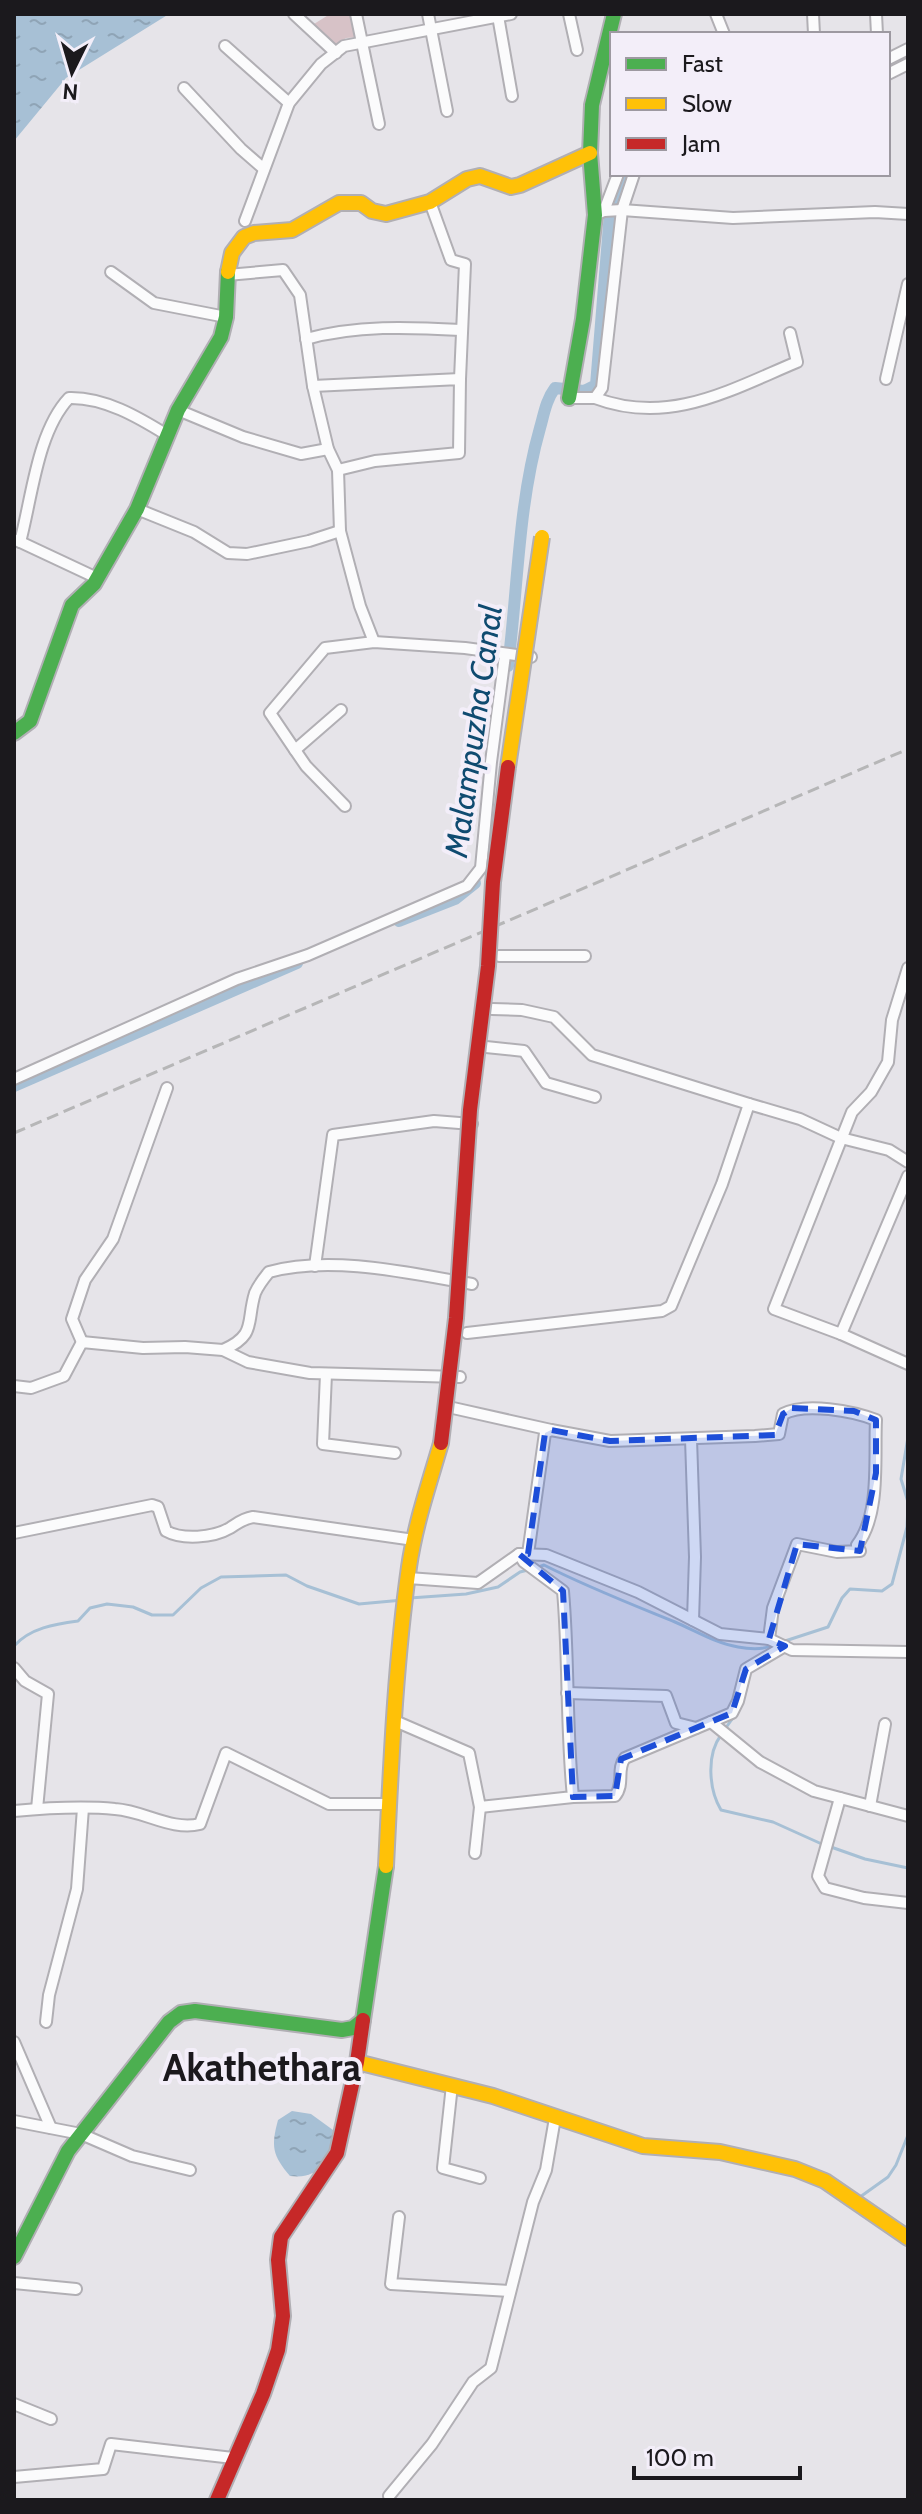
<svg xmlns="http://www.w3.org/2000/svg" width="922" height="2514" viewBox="0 0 922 2514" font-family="Cabin,sans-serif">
	<defs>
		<pattern id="water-ripples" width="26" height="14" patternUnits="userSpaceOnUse" patternTransform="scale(2)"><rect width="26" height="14" fill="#a7c0d5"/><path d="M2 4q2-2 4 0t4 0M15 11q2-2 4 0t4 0" fill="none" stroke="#8fa4b6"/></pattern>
	</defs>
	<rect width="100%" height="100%" fill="#e6e4e9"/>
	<!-- grass -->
	<path fill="#d7c2c7" d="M 330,14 L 352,14 L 357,37 L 346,38 L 334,45 L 314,24 Z"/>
	<!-- water -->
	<g fill="url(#water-ripples)">
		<path d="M 14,14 L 169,14 L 66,78 L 14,141 Z"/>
		<path d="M 292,2111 L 311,2114 L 333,2130 C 330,2157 322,2180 290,2176 C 272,2155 271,2146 278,2120 Z"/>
	</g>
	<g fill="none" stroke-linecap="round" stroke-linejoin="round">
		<!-- stream -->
		<g stroke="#a7c0d5" stroke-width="3">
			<path d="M 908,1437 L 901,1479 L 908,1502"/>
			<path d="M 536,1568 L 544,1565 C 587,1587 631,1604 675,1622 C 696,1631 715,1643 738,1647 C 749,1649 763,1650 774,1645"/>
			<path d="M 410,1598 L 466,1594 L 498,1587 L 520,1572 L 528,1570"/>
			<path d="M 785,1641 L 828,1627 L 842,1598 L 850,1589 L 882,1591 L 892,1584 L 907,1527 L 908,1506"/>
			<path d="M 14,1646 C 30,1628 55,1624 78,1621 L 90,1608 L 107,1604 L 133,1607 L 152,1615 L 173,1615 L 201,1588 L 221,1577 L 286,1575 L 307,1586 L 359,1604 L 403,1600"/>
			<path d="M 741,1705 L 746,1690"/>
			<path d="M 725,1729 L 735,1715"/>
			<path d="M 721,1735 C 706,1755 709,1790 721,1810 L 773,1822 L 824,1845"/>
			<path d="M 831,1847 L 865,1859 L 908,1868"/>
			<path d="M 860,2197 L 888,2177 L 896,2165 L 908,2135"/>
		</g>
		<!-- canal -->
		<g stroke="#a7c0d5" stroke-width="12">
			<path d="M 890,66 L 908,56"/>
			<path d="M 508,666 C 518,587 518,505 540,428 C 544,414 546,400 555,388 L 584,391 L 596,385 L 610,213 L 616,190 L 626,174"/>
			<path d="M 399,921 L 455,899 L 475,883"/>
			<path d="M 14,1086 L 297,963"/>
		</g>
		<defs>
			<g id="street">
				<path d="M 294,14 L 336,53"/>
				<path d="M 356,14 L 379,124"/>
				<path d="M 428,14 L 447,111"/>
				<path d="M 569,14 L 577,50"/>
				<path d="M 716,14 L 724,34"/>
				<path d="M 813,14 L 814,34"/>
				<path d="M 876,14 L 877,34"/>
				<path d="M 498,16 L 512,96"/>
				<path d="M 225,46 L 289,103"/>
				<path d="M 888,59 L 908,49"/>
				<path d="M 888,74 L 908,64"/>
				<path d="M 184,88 L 241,149 L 264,169"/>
				<path d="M 430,202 L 451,260 L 465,264 L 460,379"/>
				<path d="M 604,211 L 618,174"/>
				<path d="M 595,215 L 604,211 L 622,210 L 733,218 L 875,212 L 908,214"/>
				<path d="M 245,221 L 289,103 L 321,64 L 344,46 L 511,14"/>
				<path d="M 111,272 L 154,303 L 226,317"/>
				<path d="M 227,275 L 283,270 L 300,295 L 313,386 L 328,449 L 338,470 L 340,531 L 360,606 L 374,642"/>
				<path d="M 306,339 C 356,325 409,327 461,330"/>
				<path d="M 886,379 L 908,284"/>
				<path d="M 313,386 L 460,379 L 459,453 L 375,461 L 338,470"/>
				<path d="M 569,398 L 595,398 L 602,388 L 622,210 L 634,174"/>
				<path d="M 595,398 C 669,426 730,390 797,362 L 790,333"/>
				<path d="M 178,410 L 243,437 L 301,454 L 328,449"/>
				<path d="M 137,509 L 194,532 L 228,553 L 247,554 L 309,541 L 340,531"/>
				<path d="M 16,540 L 97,578"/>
				<path d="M 20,542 C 32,498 37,432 69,398 C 104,397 138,417 167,435"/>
				<path d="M 341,710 L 295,750 L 270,713 L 325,648 L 374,642 L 465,648 L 531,657"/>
				<path d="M 295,750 L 306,766 L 345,806"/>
				<path d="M 499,956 L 585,956"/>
				<path d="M 908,968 L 892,1020 L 888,1062 L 871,1092 L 852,1112 L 774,1309 L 841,1334 L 908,1176"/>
				<path d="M 492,1009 L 522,1010 L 554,1017 L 592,1055 L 749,1104"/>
				<path d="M 486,1047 L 524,1051 L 546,1083 L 595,1097"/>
				<path d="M 14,1079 L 237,979 L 308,955 L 467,886 L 481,868 L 491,762 L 505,655"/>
				<path d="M 315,1266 L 333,1135 L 434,1121 L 472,1124"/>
				<path d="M 467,1333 L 662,1311 L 671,1306 L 722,1184 L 749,1104 L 800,1119 L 841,1138 L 889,1150 L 908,1162"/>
				<path d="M 841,1334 L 908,1364"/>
				<path d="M 82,1342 L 72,1319 L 85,1280 L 113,1239 L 167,1088"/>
				<path d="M 223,1350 C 257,1335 246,1322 255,1293 C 258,1286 264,1278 269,1272 C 331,1255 409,1273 472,1284"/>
				<path d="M 326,1374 L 323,1444 L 395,1453"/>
				<path d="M 14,1386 L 31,1388 L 64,1376 L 82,1342 L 143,1348 L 185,1347 L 223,1350 L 248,1362 L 310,1373 L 460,1377"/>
				<path d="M 453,1408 L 551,1430"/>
				<path d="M 691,1439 L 695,1557 L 693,1620"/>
				<path d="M 14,1533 L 152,1505 L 158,1507 L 166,1531 C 182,1540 213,1538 230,1528 C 238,1523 242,1519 253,1517 L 414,1540"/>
				<path d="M 528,1554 L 545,1433 L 551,1430 L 610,1441 L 755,1436 L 779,1434 L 783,1414 C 805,1402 853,1411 876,1420 C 874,1457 881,1514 857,1545 L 860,1551 L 837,1552 L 797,1544 L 773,1608 L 769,1639"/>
				<path d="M 408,1578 L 478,1583 L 519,1554 L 546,1555 L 638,1592 L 720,1634 L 769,1639 L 792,1650 L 908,1652"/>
				<path d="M 14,1668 L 25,1681 L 48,1694 L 37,1809"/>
				<path d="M 567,1693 L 666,1696 L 676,1723 L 696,1728"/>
				<path d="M 395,1721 L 469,1753 L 480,1807 L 573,1797 C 566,1728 569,1660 563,1591 L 524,1562 L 519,1554"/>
				<path d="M 711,1722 L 760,1762 L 814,1791 L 908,1816"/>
				<path d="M 573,1797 L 615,1796 C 625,1784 616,1769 625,1758 L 732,1713 L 738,1701 L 746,1669 L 785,1646"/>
				<path d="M 840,1798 L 818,1876 L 825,1888 L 864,1898 L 908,1903"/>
				<path d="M 870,1806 L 885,1724"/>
				<path d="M 14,1811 C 47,1808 82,1806 115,1809 C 145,1811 171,1831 200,1824 L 226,1753 L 329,1804 L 389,1804"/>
				<path d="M 475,1853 L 480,1807"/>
				<path d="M 46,2022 L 49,1995 L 77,1889 L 83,1808"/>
				<path d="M 14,2042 L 51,2128"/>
				<path d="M 452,2085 L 443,2168 L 480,2178"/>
				<path d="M 14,2121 L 81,2134 L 132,2156 L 190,2170"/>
				<path d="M 399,2217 L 391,2284 L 510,2291"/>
				<path d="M 14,2283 L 76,2289"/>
				<path d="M 14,2404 L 51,2419"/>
				<path d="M 14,2477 L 103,2469 L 111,2444 L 233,2458"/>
				<path d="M 389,2496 L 432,2444 L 473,2382 L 491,2368 L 533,2202 L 546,2170 L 555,2118"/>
			</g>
			<g id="fast">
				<path d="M 569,398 L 583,319 L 595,215 L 590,153 L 592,105 L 614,14"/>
				<path d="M 14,733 L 30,721 L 72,605 L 94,584 L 137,509 L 178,410 L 221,337 L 226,317 L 228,272"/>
				<path d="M 14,2257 L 68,2151 L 169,2022 L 181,2013 L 195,2011 L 342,2030 L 353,2028 L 363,2020 L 386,1866"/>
			</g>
			<g id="slow">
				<path d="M 228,272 L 232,253 L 244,237 L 254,233 L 292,230 L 339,203 L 361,203 L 372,211 L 386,214 L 430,202 L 467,179 L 480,176 L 511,187 L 520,185 L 590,153"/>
				<path d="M 386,1866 C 391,1766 395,1666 409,1567 C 415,1525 429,1484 441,1443"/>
				<path d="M 357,2062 L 493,2096 L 643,2146 L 720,2152 L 795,2169 L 825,2181 L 908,2238"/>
			</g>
			<path id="jam" d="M 217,2500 L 263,2394 L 278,2350 L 283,2316 L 278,2260 L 281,2237 L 337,2153 L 357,2062 L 363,2020"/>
		</defs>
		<!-- street casing -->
		<use href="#street" stroke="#b1afb4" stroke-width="14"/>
		<!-- fast casing -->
		<use href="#fast" stroke="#b1afb4" stroke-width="18"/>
		<!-- slow casing -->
		<use href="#slow" stroke="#b1afb4" stroke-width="18"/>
		<!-- jam casing -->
		<use href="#jam" stroke="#b1afb4" stroke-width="18"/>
		<!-- street -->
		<use href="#street" stroke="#fbfbfc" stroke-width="10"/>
		<!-- fast -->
		<use href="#fast" stroke="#4caf50" stroke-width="14"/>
		<!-- slow -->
		<use href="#slow" stroke="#ffc107" stroke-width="14"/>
		<!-- jam -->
		<use href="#jam" stroke="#c62828" stroke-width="14"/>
		<!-- rail -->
		<path stroke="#b6b6b7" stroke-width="3" stroke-dasharray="12 6" stroke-linecap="butt" d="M 14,1133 L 908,749"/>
		<defs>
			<path id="slow-bridge" d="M 508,767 L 542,537"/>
			<path id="jam-bridge" d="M 441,1443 L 456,1318 L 470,1110 L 488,966 L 493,882 L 508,767"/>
		</defs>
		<!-- slow-bridge casing -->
		<use href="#slow-bridge" stroke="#b1afb4" stroke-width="18" stroke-linecap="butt"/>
		<!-- jam-bridge casing -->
		<use href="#jam-bridge" stroke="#b1afb4" stroke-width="18" stroke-linecap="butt"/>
		<!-- slow-bridge -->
		<use href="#slow-bridge" stroke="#ffc107" stroke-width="14"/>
		<!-- jam-bridge -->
		<use href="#jam-bridge" stroke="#c62828" stroke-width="14"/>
	</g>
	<!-- marked area -->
	<path fill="#1d4ed8" fill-opacity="0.2" stroke="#1d4ed8" stroke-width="6" stroke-dasharray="16 10" stroke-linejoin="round" d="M 792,1408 L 854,1411 L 876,1420 L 876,1473 L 860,1551 L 797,1544 L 769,1639 L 785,1646 L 746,1669 L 732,1713 L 621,1759 L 615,1796 L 573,1797 L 563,1591 L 519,1554 L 528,1554 L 545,1433 L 551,1430 L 610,1441 L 775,1435 L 783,1414 Z"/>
	<g text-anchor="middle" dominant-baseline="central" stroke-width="8" stroke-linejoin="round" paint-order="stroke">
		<!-- water labels -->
		<g font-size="32" font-style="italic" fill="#0f4b70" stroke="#f3eef9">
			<text transform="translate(473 731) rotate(-82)">Malampuzha Canal</text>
		</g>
		<!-- district labels -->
		<g font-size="38" font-weight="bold" fill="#1b191d" stroke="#f3eef9">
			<text x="262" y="2067">Akathethara</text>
		</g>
	</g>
	<!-- border -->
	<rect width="922" height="2514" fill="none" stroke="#1b191d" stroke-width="32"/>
	<!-- legend -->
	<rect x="610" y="32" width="280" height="144" fill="#f3eef9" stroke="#9d99a1" stroke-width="2"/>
	<rect x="626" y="58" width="40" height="12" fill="#4caf50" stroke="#9d99a1" stroke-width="2"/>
	<text x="682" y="72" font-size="24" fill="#1b191d">Fast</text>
	<rect x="626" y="98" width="40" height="12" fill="#ffc107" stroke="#9d99a1" stroke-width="2"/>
	<text x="682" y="112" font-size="24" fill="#1b191d">Slow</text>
	<rect x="626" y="138" width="40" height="12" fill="#c62828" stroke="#9d99a1" stroke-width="2"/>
	<text x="682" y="152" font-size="24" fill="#1b191d">Jam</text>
	<!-- north arrow -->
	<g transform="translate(72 72) rotate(185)" stroke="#f3eef9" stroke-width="6" paint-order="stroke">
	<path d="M0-6L14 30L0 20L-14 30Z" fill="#1b191d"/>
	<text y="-12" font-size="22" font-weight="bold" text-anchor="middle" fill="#1b191d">N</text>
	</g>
	<!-- scale -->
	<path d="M634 2466v12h166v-12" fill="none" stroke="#1b191d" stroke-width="4"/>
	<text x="646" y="2466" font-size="24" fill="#1b191d" stroke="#f3eef9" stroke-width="6" paint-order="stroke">100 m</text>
</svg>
